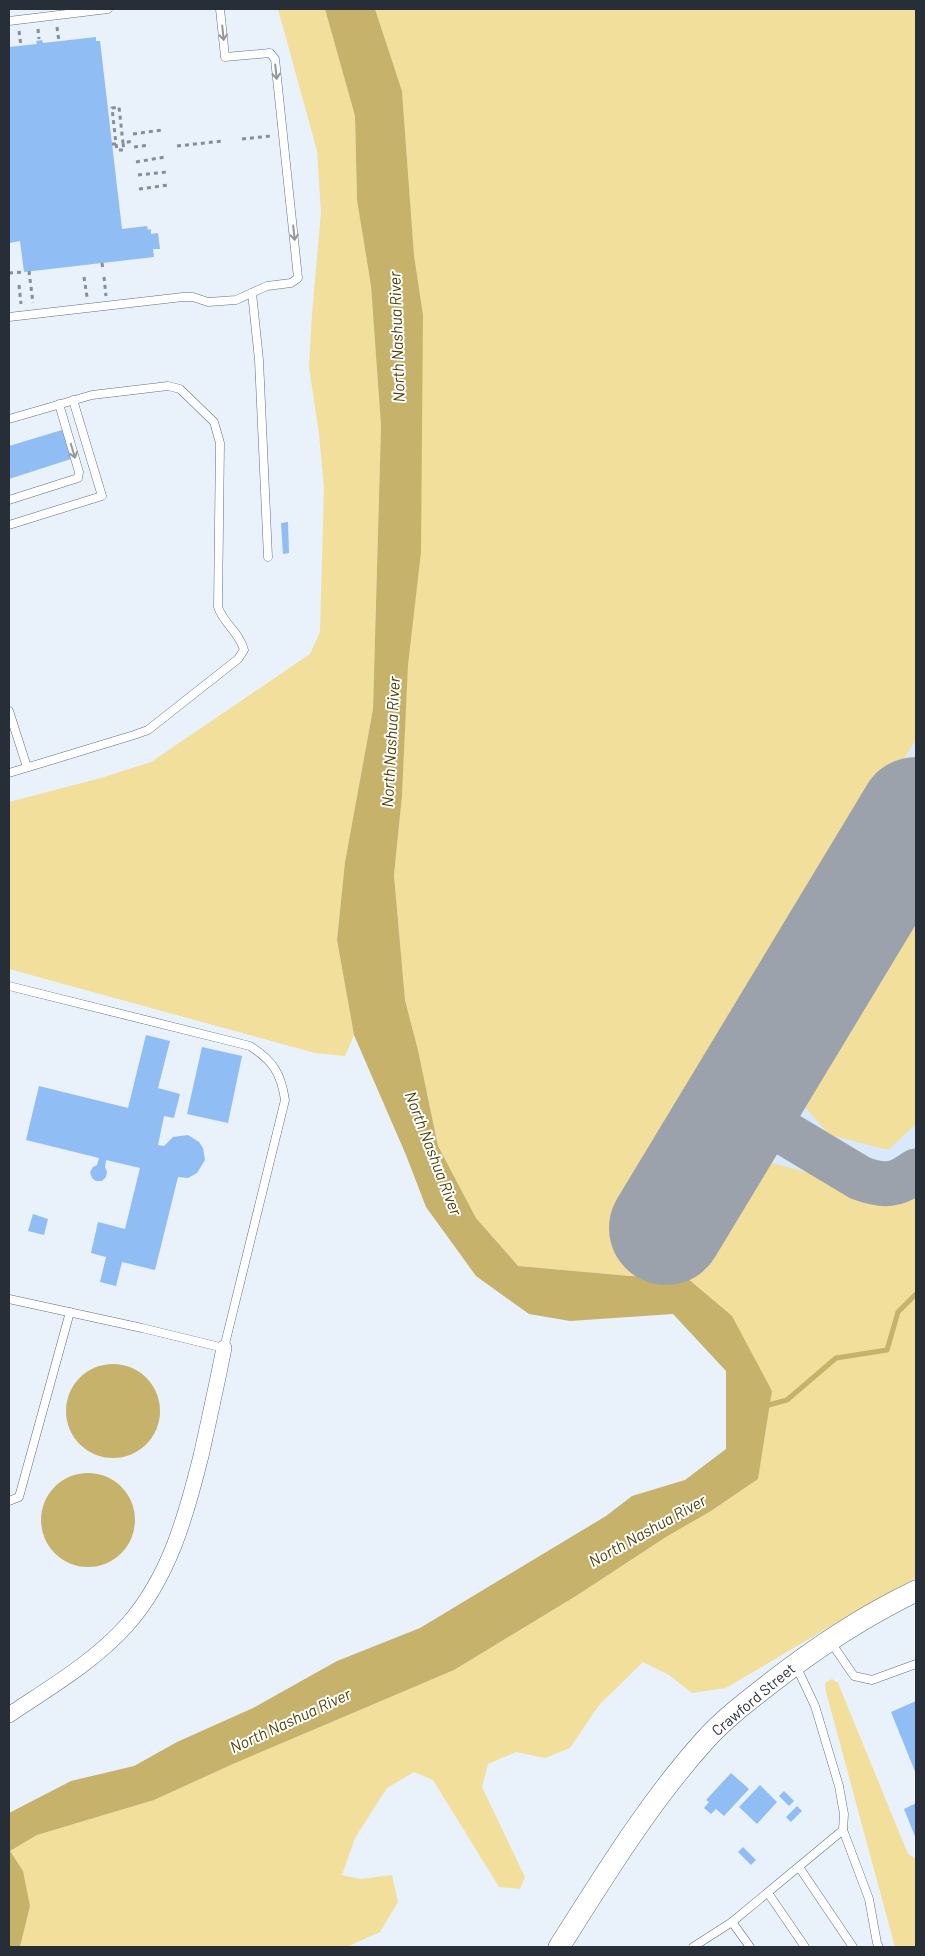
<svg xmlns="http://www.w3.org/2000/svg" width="925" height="1956" viewBox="0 0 925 1956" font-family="Barlow,sans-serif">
	<rect width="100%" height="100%" fill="#e9f1fb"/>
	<!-- built -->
	<path fill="#d9e8fa" d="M 916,575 L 916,1295 L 792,1363 L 637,1223 L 609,1153 Z"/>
	<!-- green -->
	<g fill="#f2df9c">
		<path d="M 278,9 L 325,9 L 355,116 L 357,200 L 371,286 L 381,426 L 373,709 L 345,862 L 337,940 L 354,1035 L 345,1056 L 315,1053 L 9,969 L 9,802 L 101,778 L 151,762 L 310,654 L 320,632 L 324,488 L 319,434 L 309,367 L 312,314 L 321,212 L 317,151 Z"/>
		<path d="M 375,9 L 916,9 L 916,739 L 631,1211 L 699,1251 L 755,1159 C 776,1164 797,1169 818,1176 C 841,1184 866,1202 891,1199 C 900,1198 908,1193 916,1189 L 916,1578 L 846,1617 L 726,1688 L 692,1693 L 669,1675 L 643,1662 L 599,1705 L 570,1748 L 545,1758 L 516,1752 L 488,1764 L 482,1787 L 525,1877 L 520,1889 L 499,1887 L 433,1780 L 414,1772 L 387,1788 L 355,1838 L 342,1875 L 360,1879 L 392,1875 L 398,1902 L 380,1932 L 349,1946 L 282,1947 L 20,1947 L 30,1906 L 10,1851 L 37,1835 L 154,1800 L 233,1764 L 454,1670 L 576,1596 L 666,1537 L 711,1511 L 758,1479 L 772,1391 L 687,1278 L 630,1276 L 518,1266 L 476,1218 L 438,1146 L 418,1050 L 405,1000 L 394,875 L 402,796 L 423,315 L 414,255 L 402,91 Z"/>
		<path d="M 916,890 L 916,1124 L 888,1150 L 830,1135 L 793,1094 Z"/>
		<path d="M 832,1679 L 838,1683 L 908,1854 L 916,1859 L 916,1947 L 895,1947 L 826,1692 L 825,1683 Z"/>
	</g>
	<!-- water -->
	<g fill="#c6b26b">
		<path d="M 325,9 L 375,9 L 402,91 L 414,255 L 423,315 L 421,552 L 408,665 L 402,796 L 394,875 L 405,1000 L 418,1050 L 438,1146 L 476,1218 L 518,1266 L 630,1276 L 687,1278 L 732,1316 L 772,1391 L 758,1479 L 711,1511 L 666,1537 L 576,1596 L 454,1670 L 233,1764 L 154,1800 L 37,1835 L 10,1851 L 23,1871 L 30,1906 L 20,1947 L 9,1947 L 9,1813 L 71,1781 L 134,1766 L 177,1742 L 253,1708 L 337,1661 L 420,1628 L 606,1516 L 632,1496 L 685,1480 L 726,1449 L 726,1371 L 673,1314 L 570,1321 L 529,1314 L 476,1276 L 426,1207 L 406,1155 L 354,1035 L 337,940 L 345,862 L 373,709 L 381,426 L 371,286 L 357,200 L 355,116 Z"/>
		<circle cx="113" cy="1411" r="47"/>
		<circle cx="88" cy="1520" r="47"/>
	</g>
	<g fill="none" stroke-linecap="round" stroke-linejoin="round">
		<!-- stream -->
		<path stroke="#c6b26b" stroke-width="5" d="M 765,1406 L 787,1400 L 836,1358 L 887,1350 L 898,1312 L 916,1294"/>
		<!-- taxiway -->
		<path stroke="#9ba2ac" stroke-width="45" d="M 768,1060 C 759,1090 756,1108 780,1130 L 860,1178 C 884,1187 896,1186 916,1171"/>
		<!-- runway -->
		<path stroke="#9ba2ac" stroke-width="114" d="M 666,1228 L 916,814"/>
	</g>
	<!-- building -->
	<g fill="#8fbdf4">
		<path d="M 96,37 L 96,41 L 100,41 L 122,229 L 147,226 L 148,230 L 151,229 L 151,234 L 158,233 L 160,249 L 153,249 L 154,257 L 24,272 L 20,241 L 9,243 L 9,47 L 37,44 L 36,41 L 42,40 L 43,43 Z"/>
		<path d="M 62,430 L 71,459 L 9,479 L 9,446 Z"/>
		<path d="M 288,522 L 289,553 L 283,554 L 281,523 Z"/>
		<path d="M 146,1035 L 170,1041 L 158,1088 L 180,1094 L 174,1118 L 164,1116 L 158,1145 L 164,1146 L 173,1137 L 188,1135 L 199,1142 L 203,1148 L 205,1160 L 197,1173 L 188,1178 L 178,1177 L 155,1270 L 122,1262 L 116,1286 L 100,1282 L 106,1257 L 91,1253 L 98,1222 L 125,1229 L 140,1168 L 106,1160 L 105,1167 L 107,1172 L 106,1177 L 102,1181 L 96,1181 L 92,1178 L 90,1172 L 93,1167 L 97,1165 L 99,1158 L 26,1140 L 39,1086 L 128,1108 Z"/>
		<path d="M 202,1047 L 242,1056 L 228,1123 L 187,1114 Z"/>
		<path d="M 33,1214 L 48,1219 L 44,1235 L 28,1231 Z"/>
		<path d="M 916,1701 L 916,1774 L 891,1712 Z"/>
		<path d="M 731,1773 L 749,1789 L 724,1816 L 716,1809 L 711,1814 L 704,1808 L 709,1802 L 706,1800 Z"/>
		<path d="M 760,1785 L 777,1802 L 757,1824 L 739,1807 Z"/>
		<path d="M 784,1791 L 794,1801 L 789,1806 L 779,1796 Z"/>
		<path d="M 916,1803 L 916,1839 L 904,1809 Z"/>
		<path d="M 797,1806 L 802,1811 L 791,1822 L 786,1817 Z"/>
		<path d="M 743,1847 L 756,1860 L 751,1865 L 738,1852 Z"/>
	</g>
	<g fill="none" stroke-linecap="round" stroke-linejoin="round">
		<defs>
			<g id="lane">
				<path d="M 9,21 L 108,9"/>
				<path d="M 252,293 L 259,360 L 268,557"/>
				<path d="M 9,317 L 183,297 L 193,297 L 208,302 L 236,300 L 267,286 L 291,283 L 298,278 L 275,59 L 270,53 L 225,57 L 220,9"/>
				<path d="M 9,419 L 92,395 L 168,386 L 180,389 L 214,422 L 220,443 L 218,607 C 223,623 240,633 244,650 L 238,659 L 148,730 L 134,735 L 9,773"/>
				<path d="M 9,500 L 78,478 L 79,472 L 59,404"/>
				<path d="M 9,525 L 102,496 L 73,400"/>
				<path d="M 9,711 L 27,767"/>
				<path d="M 9,986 L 250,1046 C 273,1061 281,1073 285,1100 L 224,1348 L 142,1328 L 9,1299"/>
				<path d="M 9,1501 L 19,1497 L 70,1312"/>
				<path d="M 830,1641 L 854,1676 L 872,1680 L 916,1664"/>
				<path d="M 843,1830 L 869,1899 L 877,1943 L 879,1947"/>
				<path d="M 799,1867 L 853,1947"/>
				<path d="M 768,1893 L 805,1947"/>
				<path d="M 732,1922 L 750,1947"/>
				<path d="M 693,1947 L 732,1922 L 843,1830 L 844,1814 L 839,1786 L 815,1706 L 796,1666"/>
			</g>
			<path id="street" d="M 9,1715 C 49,1688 94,1662 127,1625 C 169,1578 186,1516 201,1456 C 209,1420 217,1384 224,1348"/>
			<path id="secondary" d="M 559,1947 C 604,1876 649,1802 706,1739 C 725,1718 749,1700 772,1682 C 817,1647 864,1616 916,1591"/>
		</defs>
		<!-- lane casing -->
		<use href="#lane" stroke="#607186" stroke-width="9"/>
		<!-- street casing -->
		<use href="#street" stroke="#607186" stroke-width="16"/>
		<!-- secondary casing -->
		<use href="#secondary" stroke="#607186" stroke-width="22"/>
		<!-- path -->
		<g stroke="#868e97" stroke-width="3" stroke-dasharray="4 4" stroke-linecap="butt">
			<path d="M 57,27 L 59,42"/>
			<path d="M 38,29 L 39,39"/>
			<path d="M 19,31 L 21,46"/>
			<path d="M 133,134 L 162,130"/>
			<path d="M 242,139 L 271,136"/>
			<path d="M 112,144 L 116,144 L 112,108 L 119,107 L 123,143"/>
			<path d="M 116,144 L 117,150 L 124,150 L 123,143 L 134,141"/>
			<path d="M 177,146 L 223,141"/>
			<path d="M 134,147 L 150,145"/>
			<path d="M 136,162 L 165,157"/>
			<path d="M 138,175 L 167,172"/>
			<path d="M 139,189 L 169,185"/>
			<path d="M 102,263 L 103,270"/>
			<path d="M 29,271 L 33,303"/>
			<path d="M 9,273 L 24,272"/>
			<path d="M 84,277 L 87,297"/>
			<path d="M 104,277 L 106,296"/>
			<path d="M 19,285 L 21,304"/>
		</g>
		<!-- lane -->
		<use href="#lane" stroke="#fff" stroke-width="8"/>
		<!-- street -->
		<use href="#street" stroke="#fff" stroke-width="15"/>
		<!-- secondary -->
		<use href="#secondary" stroke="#fff" stroke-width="21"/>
	</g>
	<!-- one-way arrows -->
	<defs><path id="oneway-shaft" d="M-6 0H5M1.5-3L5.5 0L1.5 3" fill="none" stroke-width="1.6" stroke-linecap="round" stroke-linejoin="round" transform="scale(1.25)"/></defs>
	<g stroke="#93969b">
		<use href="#oneway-shaft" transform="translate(223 33) rotate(84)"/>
		<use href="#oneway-shaft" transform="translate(276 72) rotate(84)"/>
		<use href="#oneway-shaft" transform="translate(294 233) rotate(84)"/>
		<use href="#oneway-shaft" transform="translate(73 451) rotate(73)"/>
	</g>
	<g text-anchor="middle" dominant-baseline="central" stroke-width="4" stroke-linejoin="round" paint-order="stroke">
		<!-- street labels -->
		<g font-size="15" fill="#272e37" stroke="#fff">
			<text transform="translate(753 1699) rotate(-40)">Crawford Street</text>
		</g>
		<!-- water labels -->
		<g font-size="16" font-style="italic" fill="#4d3f03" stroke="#fff">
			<text transform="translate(396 337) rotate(-92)">North Nashua River</text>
			<text transform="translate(390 742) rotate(-87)">North Nashua River</text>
			<text transform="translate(434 1153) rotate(69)">North Nashua River</text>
			<text transform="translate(647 1530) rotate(-29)">North Nashua River</text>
			<text transform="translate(290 1720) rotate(-25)">North Nashua River</text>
		</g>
	</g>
	<!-- border -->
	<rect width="925" height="1956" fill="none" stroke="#272e37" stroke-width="20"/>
</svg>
